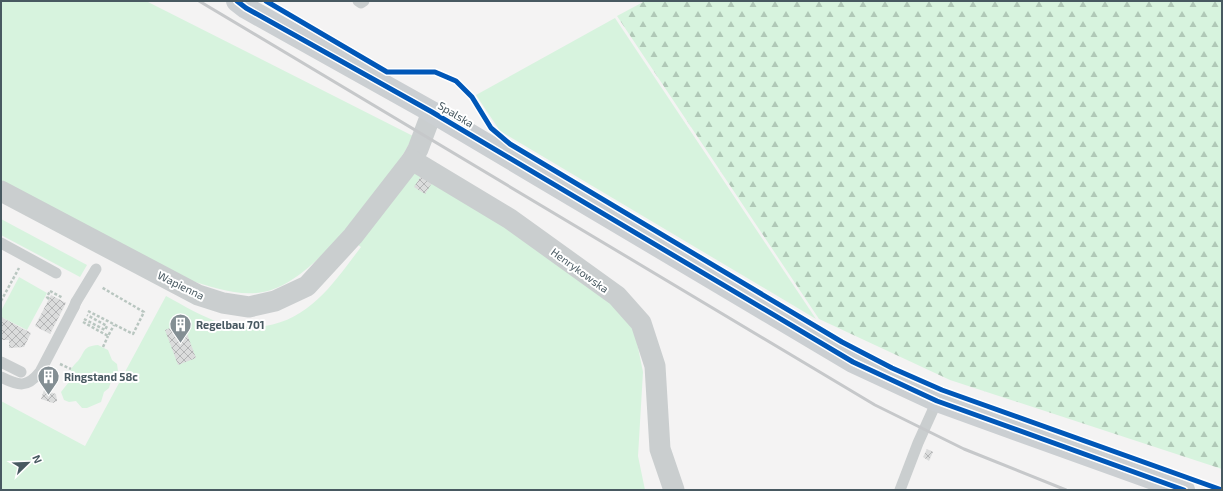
<svg xmlns="http://www.w3.org/2000/svg" width="1223" height="491" viewBox="0 0 1223 491" font-family="'Exo 2',sans-serif">
	<defs>
		<pattern id="forest-firs" width="22" height="20" patternUnits="userSpaceOnUse"><rect width="22" height="20" fill="#d7f3de"/><path d="M5 1l3.5 6h-7zM16 11l3.5 6h-7z" fill="#b0c8b7"/></pattern>
		<pattern id="building-cross-hatch" width="8" height="8" patternUnits="userSpaceOnUse"><rect width="8" height="8" fill="#dbdcdc"/><path d="M0 0l8 8M0 8l8-8" fill="none" stroke="#b4b5b6"/></pattern>
	</defs>
	<rect width="100%" height="100%" fill="#f4f3f3"/>
	<!-- green -->
	<g fill="#d7f3de">
		<path d="M 1,1 L 146,1 L 413,136 C 403,158 388,176 373,195 C 348,227 304,285 263,292 C 239,297 212,287 189,280 L 1,180 Z"/>
		<path d="M 615,18 L 816,319 L 500,131 L 476,95 Z"/>
		<path d="M 416,170 L 505,226 L 611,301 L 634,328 L 643,372 L 638,456 L 645,490 L 1,490 L 1,401 L 85,446 L 166,296 C 184,306 203,317 223,324 C 236,328 252,328 265,326 C 311,319 335,281 361,247 L 358,245 Z"/>
		<path d="M 1,219 L 87,265 L 80,277 L 1,235 Z"/>
		<path d="M 19,277 L 47,293 L 27,330 L 1,317 L 1,311 Z"/>
		<path d="M 98,345 L 108,350 L 112,360 L 117,364 L 118,371 L 112,378 L 109,388 L 104,392 L 101,402 L 87,408 L 82,408 L 76,401 L 69,402 L 64,400 L 61,392 L 72,378 L 71,369 C 73,366 75,364 78,361 C 85,353 82,346 98,345 Z"/>
	</g>
	<!-- forest -->
	<path fill="url(#forest-firs)" d="M 645,1 L 1222,1 L 1222,469 L 950,380 L 819,319 L 617,16 Z"/>
	<!-- building -->
	<g fill="url(#building-cross-hatch)">
		<path d="M 421,176 L 432,183 L 425,194 L 414,187 Z"/>
		<path d="M 51,295 L 66,303 L 50,334 L 35,326 Z"/>
		<path d="M 1,317 L 31,333 L 24,347 L 9,348 L 9,340 L 1,340 Z"/>
		<path d="M 183,323 L 196,358 L 178,365 L 165,330 Z"/>
		<path d="M 44,390 L 56,394 L 57,401 L 53,403 L 41,399 Z"/>
		<path d="M 927,449 L 933,452 L 929,461 L 923,457 Z"/>
	</g>
	<g fill="none" stroke-linecap="round" stroke-linejoin="round">
		<!-- path -->
		<g stroke="#b9c6c0" stroke-width="2.5" stroke-dasharray="3 2" stroke-linecap="butt">
			<path d="M 50,291 L 63,298"/>
			<path d="M 49,299 L 47,297 L 50,291"/>
			<path d="M 1,301 L 19,268"/>
			<path d="M 88,311 L 133,334 L 144,312 L 101,287"/>
			<path d="M 84,319 L 105,330 L 107,326 L 87,315"/>
			<path d="M 83,322 L 108,336 L 114,325"/>
			<path d="M 103,347 L 108,336"/>
			<path d="M 60,364 L 71,369"/>
		</g>
		<!-- lane -->
		<g stroke="#cacecf" stroke-width="11">
			<path d="M 358,1 L 361,3 L 364,1"/>
			<path d="M 1,243 L 56,273"/>
			<path d="M 76,302 L 96,269"/>
			<path d="M 1,362 L 21,372"/>
			<path d="M 1,377 C 19,386 27,388 40,372 L 74,307"/>
			<path d="M 900,490 L 918,443 L 937,401"/>
		</g>
		<!-- street -->
		<g stroke="#cacecf" stroke-width="21">
			<path d="M 432,112 L 418,149 L 412,160 L 510,219 L 617,296 L 641,323 L 655,366 L 660,449 L 674,490"/>
			<path d="M 1,191 L 198,295 L 223,303 L 249,307 L 275,301 L 307,286 L 353,236 L 412,160"/>
		</g>
		<!-- secondary -->
		<path stroke="#cbcfd2" stroke-width="22" d="M 237,1 L 246,8 L 432,112 L 853,362 L 937,401 L 1184,490"/>
		<!-- rail -->
		<path stroke="#c6c8ca" stroke-width="3" d="M 199,1 L 875,405 L 964,449 L 1066,490"/>
		<!-- lane-bridge -->
		<path stroke="#cacecf" stroke-width="11" d="M 74,307 L 76,302"/>
		<defs>
			<g id="cycleway">
				<path d="M 237,1 L 246,8 L 432,112 L 853,362 L 937,401 L 1184,490"/>
				<path d="M 266,1 L 387,72 L 435,72 L 456,81 L 472,97 L 491,128 L 510,144 L 842,342 L 892,368 L 942,390 L 1222,490"/>
			</g>
		</defs>
		<!-- cycleway casing -->
		<use href="#cycleway" stroke="#fff" stroke-width="8"/>
		<!-- cycleway -->
		<use href="#cycleway" stroke="#0057b8" stroke-width="5"/>
	</g>
	<!-- icons -->
	<defs>
		<symbol id="building-pin" viewBox="-11 -11 22 30"><path d="M0 17L-7.5 6A9.5 9.5 0 1 1 7.5 6Z" fill="#848f94" stroke="#fff"/><path d="M-4-6H4V6H1V3H-1V6H-4ZM-2.5-4.3h1.7v1.8h-1.7ZM.8-4.3h1.7v1.8H.8ZM-2.5-1h1.7V.8h-1.7ZM.8-1h1.7V.8H.8Z" fill="#fff"/></symbol>
	</defs>
	<g fill-rule="evenodd">
		<use href="#building-pin" x="168" y="312" width="25" height="34"/>
		<use href="#building-pin" x="36" y="364" width="25" height="34"/>
	</g>
	<g text-anchor="middle" dominant-baseline="central" stroke-width="4" stroke-linejoin="round" paint-order="stroke">
		<!-- street labels -->
		<g font-size="11" fill="#485961" stroke="#fff">
			<text transform="translate(456 114) rotate(31)">Spalska</text>
			<text transform="translate(580 270) rotate(36)">Henrykowska</text>
			<text transform="translate(181 285) rotate(26)">Wapienna</text>
		</g>
		<!-- poi labels -->
		<g font-size="11" font-weight="bold" fill="#485961" stroke="#fff" text-anchor="start">
			<text x="196" y="324">Regelbau 701</text>
			<text x="64" y="376">Ringstand 58c</text>
		</g>
	</g>
	<!-- border -->
	<rect width="1223" height="491" fill="none" stroke="#485961" stroke-width="4"/>
	<!-- north arrow -->
	<g transform="translate(28 463) rotate(67)" stroke="#ffffff" stroke-width="3" paint-order="stroke">
	<path d="M0-3L7 15L0 10L-7 15Z" fill="#485961"/>
	<text y="-6" font-size="11" font-weight="bold" text-anchor="middle" fill="#485961">N</text>
	</g>
</svg>
